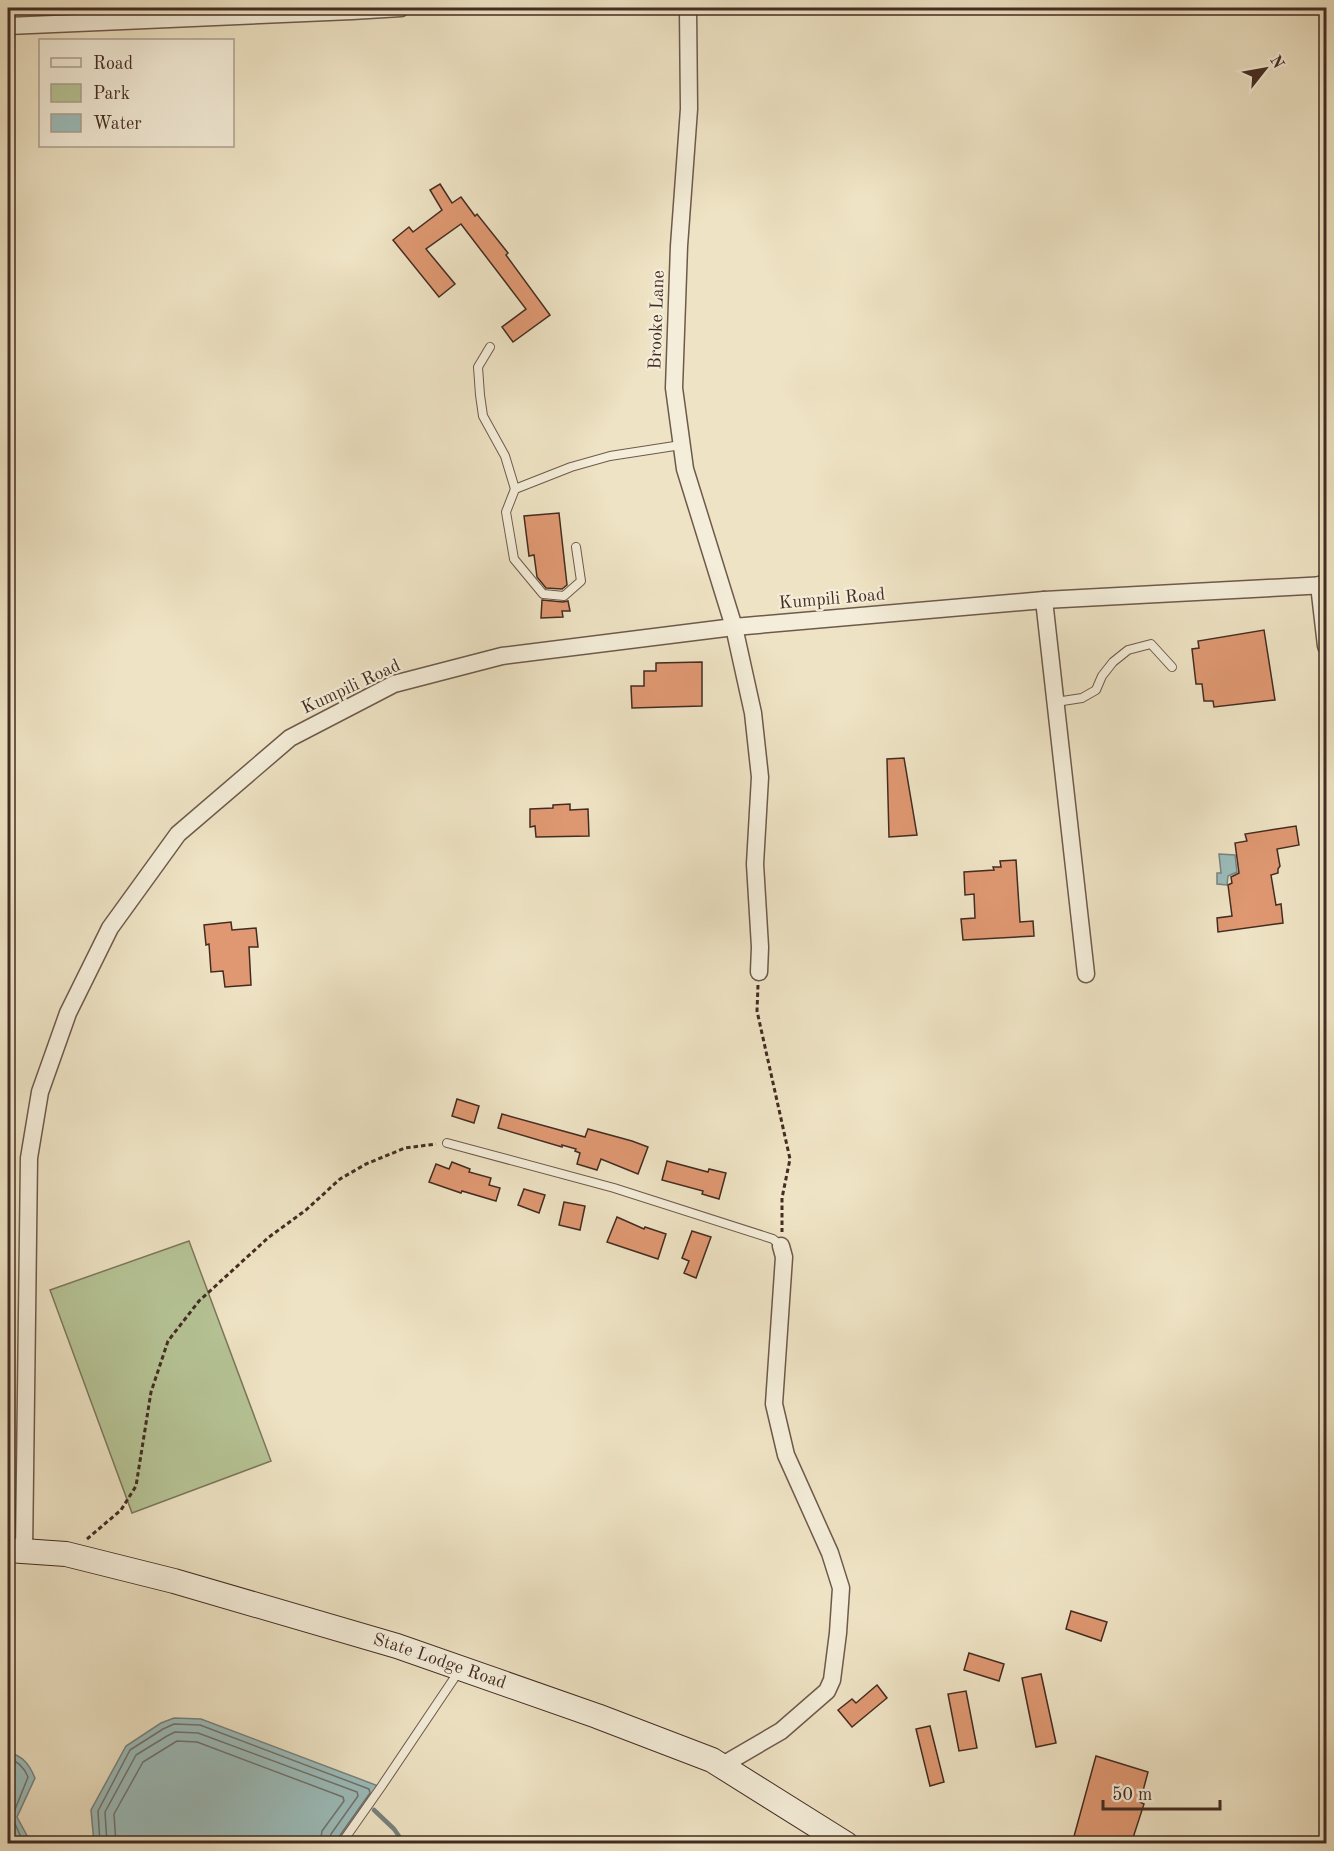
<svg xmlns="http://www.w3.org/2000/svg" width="1334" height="1851" viewBox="0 0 1334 1851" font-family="'Old Standard TT',serif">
	<rect width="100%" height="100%" fill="#eee3c4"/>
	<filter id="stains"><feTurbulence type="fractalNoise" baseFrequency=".00333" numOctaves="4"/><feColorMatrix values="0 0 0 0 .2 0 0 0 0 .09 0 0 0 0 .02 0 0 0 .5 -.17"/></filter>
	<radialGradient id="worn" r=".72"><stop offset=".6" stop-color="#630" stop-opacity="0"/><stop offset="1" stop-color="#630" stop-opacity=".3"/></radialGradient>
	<!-- green -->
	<path fill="#b6c496" stroke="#7c785c" stroke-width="1.5" d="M 189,1241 L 271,1461 L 132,1513 L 50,1290 Z"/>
	<!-- water -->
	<g fill="#9cbdbc" stroke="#78837f" stroke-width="1.5">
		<path d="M 1219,854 L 1235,855 L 1237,872 L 1228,876 L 1227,885 L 1217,884 L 1217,873 L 1221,873 Z"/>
		<path d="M 174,1718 L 201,1719 L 381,1787 L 341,1843 L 94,1843 L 91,1810 L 126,1746 L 161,1723 Z"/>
		<path d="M 8,1752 C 23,1756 29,1764 35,1778 L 17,1817 L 31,1843 L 11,1843 L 8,1838 Z"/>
	</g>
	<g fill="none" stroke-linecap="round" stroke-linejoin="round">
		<!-- shore -->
		<g stroke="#707470" stroke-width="1.5">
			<path d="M 8,1758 C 18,1761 24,1767 28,1777 L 12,1817 L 24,1844"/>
			<path d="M 100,1844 L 98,1811 L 130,1750 L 163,1729 L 174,1724 L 200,1725 L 369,1789 L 370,1793 L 336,1841"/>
			<path d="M 107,1844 L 105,1812 L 136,1755 L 167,1736 L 175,1732 L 198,1733 L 357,1792 L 358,1796 L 331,1834 L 329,1844"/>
			<path d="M 116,1844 L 114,1814 L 143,1762 L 177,1741 L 197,1742 L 343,1797 L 344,1801 L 322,1831 L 320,1844"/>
		</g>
		<!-- stream -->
		<path stroke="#78837f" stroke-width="4.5" d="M 374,1810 L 394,1829 L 401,1839 L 408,1844"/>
	</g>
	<!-- building -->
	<g fill="#df9872" stroke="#432c23" stroke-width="1.5">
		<path d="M 440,184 L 452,203 L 461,197 L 475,216 L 477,214 L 508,253 L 506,255 L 550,315 L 513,342 L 502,327 L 526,309 L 461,224 L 426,249 L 455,284 L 439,297 L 393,240 L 409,227 L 413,232 L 442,210 L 430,190 Z"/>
		<path d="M 559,513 L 567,585 L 562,589 L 546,588 L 537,577 L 534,555 L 529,556 L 524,516 Z"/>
		<path d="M 542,600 L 563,602 L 568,601 L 570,611 L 562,611 L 563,617 L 541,618 Z"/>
		<path d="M 1264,630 L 1275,700 L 1214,707 L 1213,701 L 1204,701 L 1202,684 L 1196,684 L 1192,649 L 1199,648 L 1198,641 Z"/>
		<path d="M 702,662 L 702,706 L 632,708 L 631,686 L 644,686 L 644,671 L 656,671 L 656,663 Z"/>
		<path d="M 904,758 L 917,835 L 889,837 L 887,759 Z"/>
		<path d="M 570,804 L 570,810 L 588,809 L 589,836 L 536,837 L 535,826 L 530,827 L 530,809 L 553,808 L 553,805 Z"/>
		<path d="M 1296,826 L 1299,845 L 1277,849 L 1280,866 L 1278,869 L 1278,873 L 1271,875 L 1276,905 L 1281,904 L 1283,923 L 1218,932 L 1217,918 L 1232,916 L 1228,885 L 1232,883 L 1231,877 L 1239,873 L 1235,843 L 1247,841 L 1245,834 Z"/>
		<path d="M 1016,860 L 1020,922 L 1033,921 L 1034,936 L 963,940 L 961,919 L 975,918 L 974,894 L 965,895 L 964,872 L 994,870 L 993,867 L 1001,867 L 1000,861 Z"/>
		<path d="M 231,922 L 232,930 L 256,928 L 258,947 L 249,947 L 251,985 L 225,987 L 223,971 L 211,972 L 209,944 L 206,945 L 204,925 Z"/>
		<path d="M 457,1099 L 479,1106 L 474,1123 L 452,1116 Z"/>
		<path d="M 502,1114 L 585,1137 L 588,1129 L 632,1141 L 648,1147 L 638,1174 L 601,1159 L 597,1170 L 577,1164 L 580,1153 L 575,1151 L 576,1149 L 562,1145 L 562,1147 L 498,1128 Z"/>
		<path d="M 667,1161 L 708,1172 L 709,1169 L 726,1173 L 719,1199 L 702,1194 L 703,1191 L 662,1180 Z"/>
		<path d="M 452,1162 L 470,1169 L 469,1172 L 491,1178 L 489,1185 L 500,1188 L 496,1201 L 462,1191 L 461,1193 L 429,1182 L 436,1164 L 449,1169 Z"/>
		<path d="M 524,1189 L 545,1195 L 539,1213 L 518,1205 Z"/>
		<path d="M 564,1202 L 585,1206 L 580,1230 L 559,1225 Z"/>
		<path d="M 617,1217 L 644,1229 L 645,1227 L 666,1234 L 658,1259 L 607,1242 Z"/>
		<path d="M 692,1231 L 711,1237 L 696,1278 L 684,1273 L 689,1261 L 682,1258 Z"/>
		<path d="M 1071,1611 L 1107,1622 L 1101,1641 L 1066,1629 Z"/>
		<path d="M 969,1653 L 1004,1664 L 999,1681 L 964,1670 Z"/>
		<path d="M 1041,1674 L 1056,1743 L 1036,1747 L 1022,1678 Z"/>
		<path d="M 877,1685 L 887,1698 L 852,1727 L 838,1710 L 852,1699 L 856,1703 Z"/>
		<path d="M 966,1691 L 977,1748 L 959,1751 L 948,1694 Z"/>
		<path d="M 930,1726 L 944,1782 L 930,1786 L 916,1729 Z"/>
		<path d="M 1096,1756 L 1148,1772 L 1140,1802 L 1144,1804 L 1131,1844 L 1085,1844 L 1073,1840 Z"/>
	</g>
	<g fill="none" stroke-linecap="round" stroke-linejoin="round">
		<defs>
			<g id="lane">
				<path d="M 490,347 L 478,367 L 480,395 L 483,416 L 505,456 L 515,489"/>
				<path d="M 576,547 L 581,581 L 564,596 L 543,594 L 514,559 L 506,512 L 515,489 L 571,467 L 610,456 L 681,445"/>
				<path d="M 1056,702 L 1082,698 L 1096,690 L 1102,676 L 1113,662 L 1128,650 L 1151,644 L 1172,667"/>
				<path d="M 447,1143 L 614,1188 L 773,1239 L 781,1246"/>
				<path d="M 341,1844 L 381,1787 L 459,1671"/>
			</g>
			<g id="street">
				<path d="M 688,8 L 689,109 L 679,246 L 674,388 L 685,469 L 734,627 L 753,713 L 760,777 L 755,864 L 760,947 L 759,972"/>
				<path d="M 8,26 L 352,11 L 401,8"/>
				<path d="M 1319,585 L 1326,646"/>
				<path d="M 1044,600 L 1086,974"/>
				<path d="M 24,1552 L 29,1158 L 40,1092 L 68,1013 L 110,928 L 178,834 L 290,738 L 394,684 L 502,656 L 734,627 L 1044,600 L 1326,585"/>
				<path d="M 721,1766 L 781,1731 L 827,1691 L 832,1680 L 838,1633 L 841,1588 L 830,1553 L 786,1455 L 774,1404 L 784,1257 L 781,1246"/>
			</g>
			<g id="secondary">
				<path id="s1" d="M 8,1550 L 66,1554 L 174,1581 L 397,1646 L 597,1716 L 712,1760 L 846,1844"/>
			</g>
		</defs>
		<!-- lane casing -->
		<use href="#lane" stroke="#6e5a4b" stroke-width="10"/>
		<!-- street casing -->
		<use href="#street" stroke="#6e5a4b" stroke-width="19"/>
		<!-- secondary casing -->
		<use href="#secondary" stroke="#432c23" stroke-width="26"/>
		<!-- path -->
		<g stroke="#432c23" stroke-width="3" stroke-dasharray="4.5 3" stroke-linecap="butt">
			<path d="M 758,985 L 757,1011 L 790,1159 L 782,1198 L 782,1232"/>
			<path d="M 87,1539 L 121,1510 L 136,1486 L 151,1392 L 168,1341 L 199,1301 L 269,1237 L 306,1210 L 340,1179 L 366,1164 L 405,1148 L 436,1144"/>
		</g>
		<!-- lane -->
		<use href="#lane" stroke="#f4edd9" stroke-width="8"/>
		<!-- street -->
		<use href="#street" stroke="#f4edd9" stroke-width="16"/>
		<!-- secondary -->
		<use href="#secondary" stroke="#f4edd9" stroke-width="24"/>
	</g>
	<g text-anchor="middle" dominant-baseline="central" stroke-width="4.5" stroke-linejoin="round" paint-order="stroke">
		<!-- street labels -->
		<g font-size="18" fill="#432c23" stroke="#f4edd9">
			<text transform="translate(657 320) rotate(-88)">Brooke Lane</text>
			<text transform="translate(832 599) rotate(-5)">Kumpili Road</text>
			<text transform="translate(351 687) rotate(-25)">Kumpili Road</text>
			<text stroke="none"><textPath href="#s1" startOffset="447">State Lodge Road</textPath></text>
		</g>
	</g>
	<!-- margin -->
	<rect width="1334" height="1851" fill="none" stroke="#eee3c4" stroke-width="30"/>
	<rect x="9" y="9" width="1316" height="1833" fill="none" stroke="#432c23" stroke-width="3"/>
	<rect x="15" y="15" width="1304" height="1821" fill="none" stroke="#432c23" stroke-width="1.5"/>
	<!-- legend -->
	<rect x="39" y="39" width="195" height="108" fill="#f4edd9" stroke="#ada090" stroke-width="1.5"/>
	<rect x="51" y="58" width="30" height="9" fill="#f4edd9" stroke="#ada090" stroke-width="1.5"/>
	<text x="93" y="69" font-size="18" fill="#432c23">Road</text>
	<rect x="51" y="84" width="30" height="18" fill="#b6c496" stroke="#ada090" stroke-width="1.5"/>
	<text x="93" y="99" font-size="18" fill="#432c23">Park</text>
	<rect x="51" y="114" width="30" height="18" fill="#9cbdbc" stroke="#ada090" stroke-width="1.5"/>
	<text x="93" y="129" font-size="18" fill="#432c23">Water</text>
	<!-- north arrow -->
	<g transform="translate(1265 69) rotate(59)" stroke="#f4edd9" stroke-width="4.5" paint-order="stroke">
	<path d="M0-4.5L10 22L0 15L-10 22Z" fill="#432c23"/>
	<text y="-9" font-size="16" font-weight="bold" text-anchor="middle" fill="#432c23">N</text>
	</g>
	<!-- scale -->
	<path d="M1103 1800v9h117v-9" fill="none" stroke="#432c23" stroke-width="3"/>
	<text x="1112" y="1800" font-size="18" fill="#432c23" stroke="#f4edd9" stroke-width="4.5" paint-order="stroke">50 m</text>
	<rect width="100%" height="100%" filter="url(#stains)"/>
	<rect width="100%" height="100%" fill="url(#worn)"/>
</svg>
